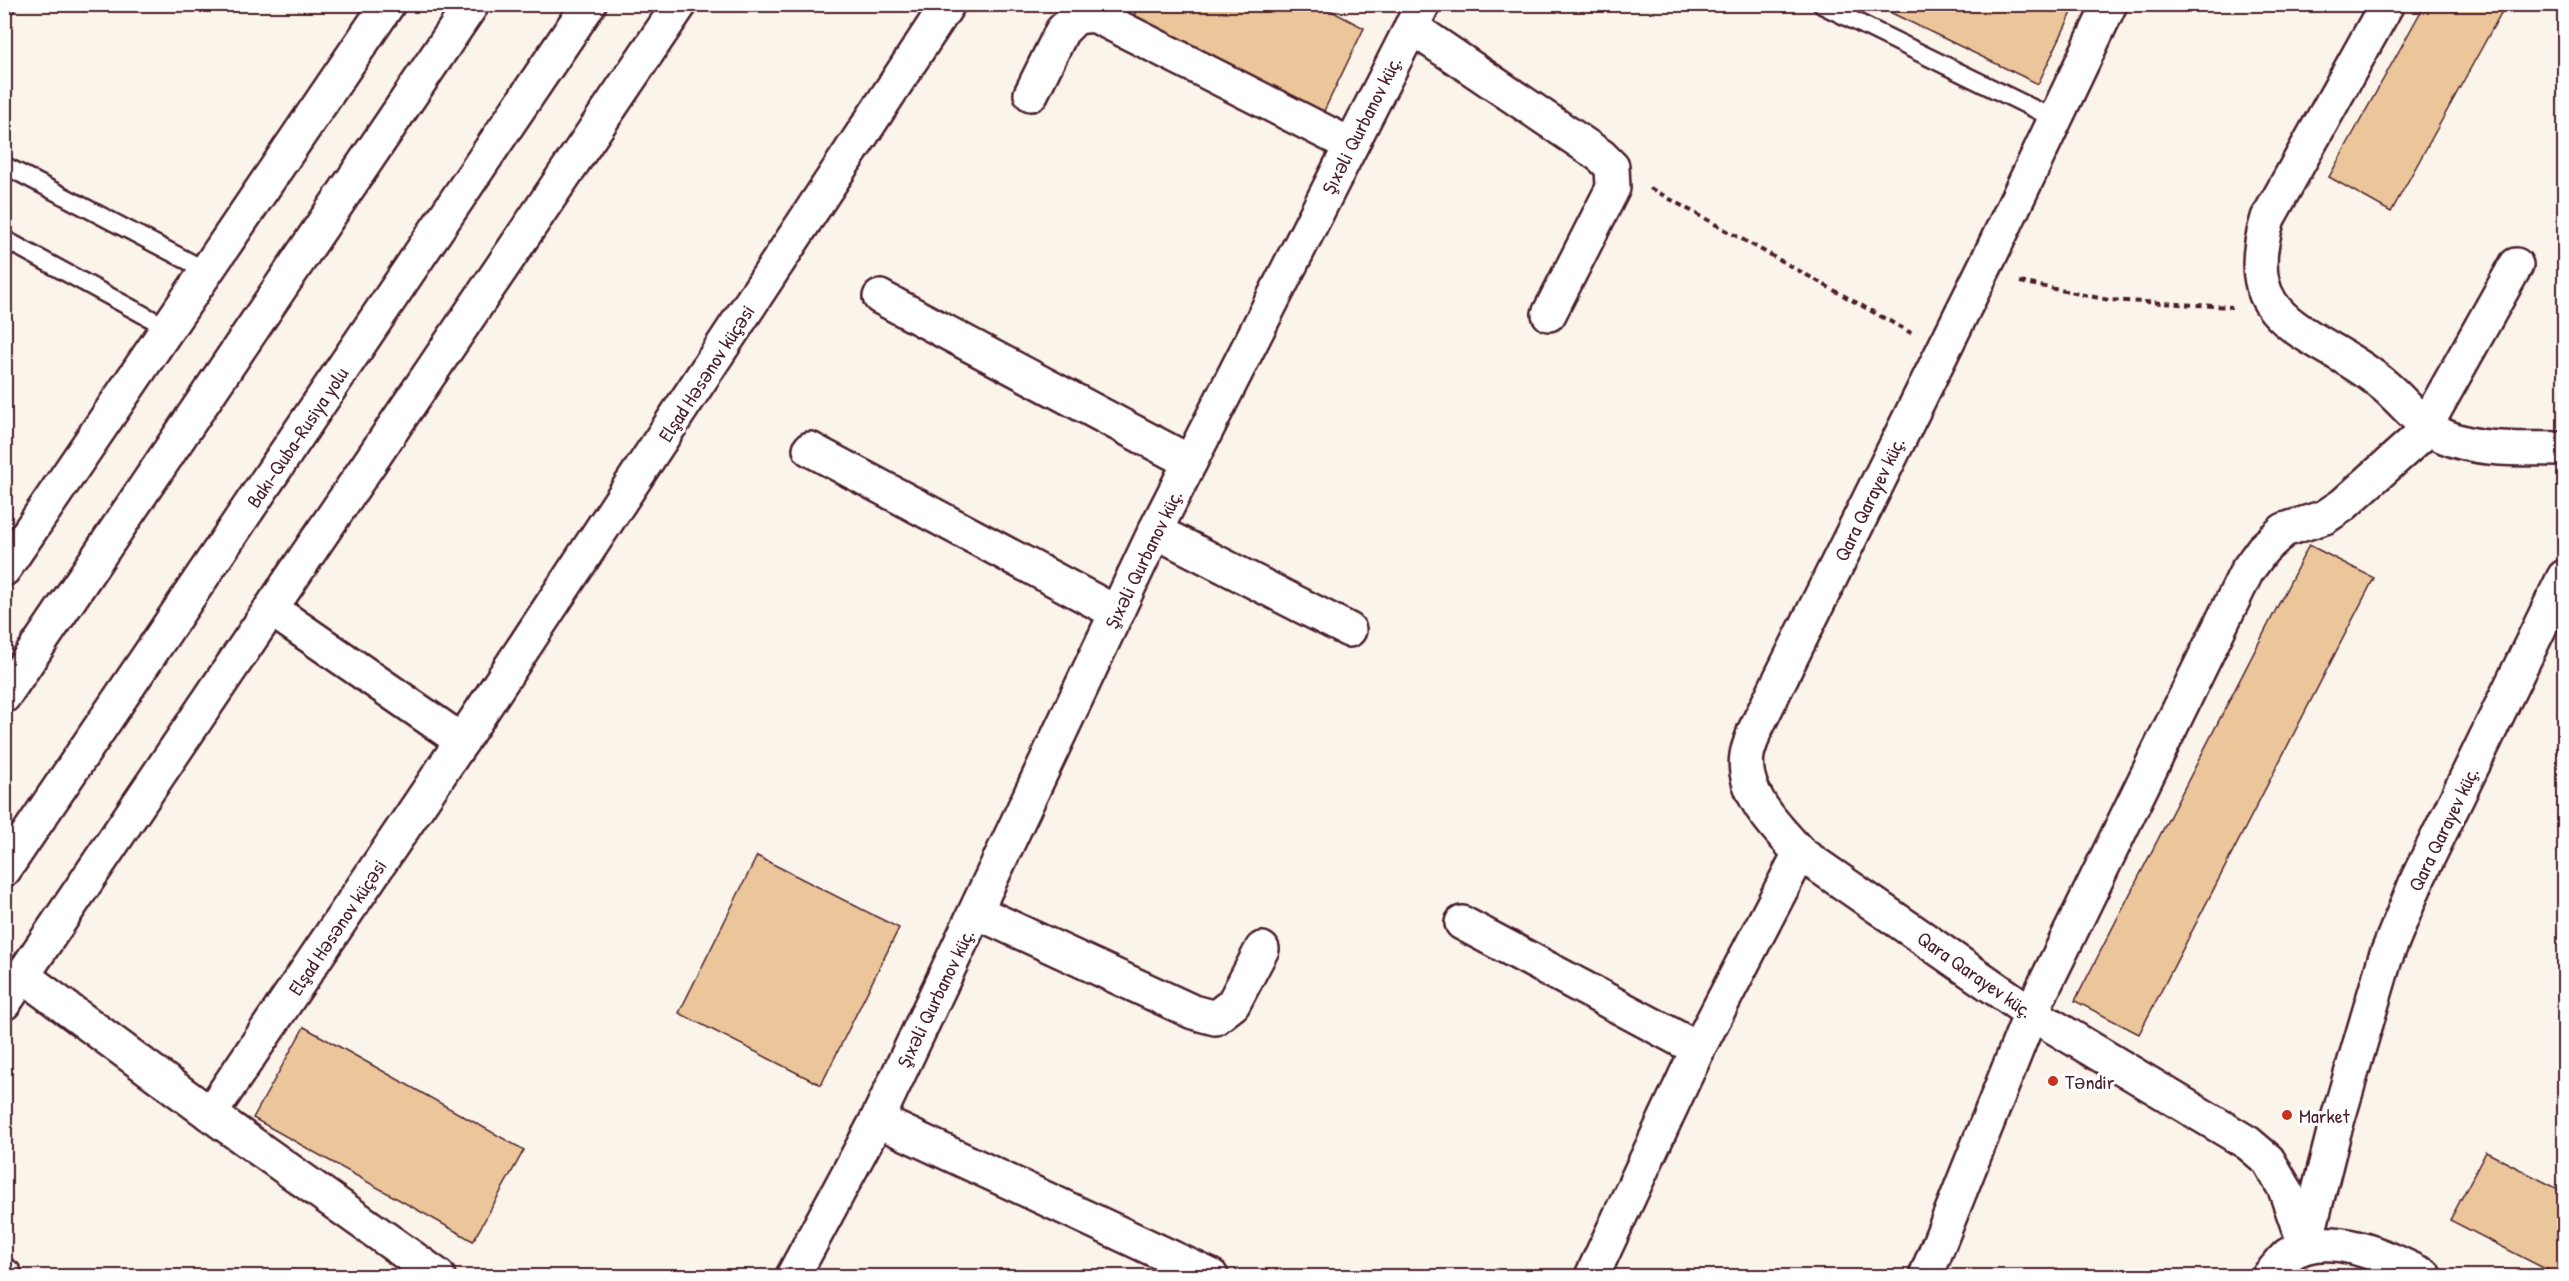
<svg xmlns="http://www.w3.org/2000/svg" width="2569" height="1281" viewBox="0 0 2569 1281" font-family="'Patrick Hand',sans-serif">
	<rect width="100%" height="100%" fill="#fbf4eb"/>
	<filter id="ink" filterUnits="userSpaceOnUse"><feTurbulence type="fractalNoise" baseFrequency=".0167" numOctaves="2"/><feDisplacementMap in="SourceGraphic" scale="12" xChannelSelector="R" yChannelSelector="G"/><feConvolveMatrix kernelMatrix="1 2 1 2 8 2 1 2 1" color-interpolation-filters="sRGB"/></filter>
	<g filter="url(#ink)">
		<!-- building -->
		<g fill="#ebc69b" stroke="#4a1f2b" stroke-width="1.5">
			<path d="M 1139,4 L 1318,4 L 1364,28 L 1323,113 L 1133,18 Z"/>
			<path d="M 1873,4 L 2076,4 L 2038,84 Z"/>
			<path d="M 2425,4 L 2506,4 L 2391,212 L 2329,177 Z"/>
			<path d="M 2309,545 L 2374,578 L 2139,1034 L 2075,1001 Z"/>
			<path d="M 757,856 L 899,928 L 821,1085 L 679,1013 Z"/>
			<path d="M 304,1027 L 524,1150 L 473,1241 L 253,1118 Z"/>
			<path d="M 2486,1152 L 2564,1192 L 2564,1276 L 2559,1276 L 2450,1220 Z"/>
		</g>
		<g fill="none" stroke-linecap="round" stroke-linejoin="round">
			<defs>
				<g id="lane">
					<path d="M 1822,5 L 2055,119"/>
					<path d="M 4,8 L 7,4"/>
					<path d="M 4,165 L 207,271"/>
					<path d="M 4,239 L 168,328"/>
				</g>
				<g id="street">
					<path d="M 2110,4 L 1990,256 L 1754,732 C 1752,740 1748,748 1747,755 C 1741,793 1777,828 1800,853 L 2031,1013 L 2248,1143 L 2268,1160 L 2285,1189 L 2305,1246"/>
					<path d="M 2387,4 L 2268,218 C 2234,327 2314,328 2380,382 C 2404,400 2418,426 2446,437 C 2482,452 2526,448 2564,449"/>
					<path d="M 1411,27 L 1601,156 L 1612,167 L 1613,188 L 1549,314"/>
					<path d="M 1031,94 L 1062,31 L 1076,17 L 1094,15 L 1351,145"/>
					<path d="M 880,297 L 1190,462"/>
					<path d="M 810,449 L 1117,613"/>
					<path d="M 1155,531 L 1349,630"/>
					<path d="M 271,609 L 462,741"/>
					<path d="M 977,912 L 1193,1012 L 1215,1018 L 1233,1004 L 1262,949"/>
					<path d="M 1462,923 L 1698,1049"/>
					<path d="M 23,976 L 210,1114 L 438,1276"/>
					<path d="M 210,1114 L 462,741 L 948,4"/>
					<path d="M 877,1120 L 1211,1276"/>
					<path d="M 2305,1246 L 2334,1132 L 2385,959 L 2418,878 L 2564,577"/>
					<path d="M 4,1276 L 5,1276"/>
					<path d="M 793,1276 L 877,1120 L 1155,531 L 1423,4"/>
					<path d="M 1592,1276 L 1698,1049 L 1800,853"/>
					<path d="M 1926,1276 L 2031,1013 L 2247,571 L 2263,549 L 2284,530 L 2325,517 L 2343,505 L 2428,429 L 2433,413 L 2516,265"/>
				</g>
				<path id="secondary" d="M 2269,1276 C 2275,1270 2281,1261 2288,1255 C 2327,1227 2388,1258 2425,1276"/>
				<g id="highway">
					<path d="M 4,569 L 388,4"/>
					<path d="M 4,696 L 472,4"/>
					<path d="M 4,870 L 589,4"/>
					<path d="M 4,1003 L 680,4"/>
				</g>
			</defs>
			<!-- lane casing -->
			<use href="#lane" stroke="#4a1f2b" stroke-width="21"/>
			<!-- street casing -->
			<use href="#street" stroke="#4a1f2b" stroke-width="38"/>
			<!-- secondary casing -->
			<use href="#secondary" stroke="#4a1f2b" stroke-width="38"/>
			<!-- highway casing -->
			<use href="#highway" stroke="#4a1f2b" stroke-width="38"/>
			<!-- path -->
			<g stroke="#4a1f2b" stroke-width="4" stroke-dasharray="6 4.5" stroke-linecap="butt">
				<path d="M 1650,188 L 1911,333"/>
				<path d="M 2020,282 L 2109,300 L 2232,307"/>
			</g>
			<!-- lane -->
			<use href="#lane" stroke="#fff" stroke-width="16"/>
			<!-- street -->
			<use href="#street" stroke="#fff" stroke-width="33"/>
			<!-- secondary -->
			<use href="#secondary" stroke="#fff" stroke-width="33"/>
			<!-- highway -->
			<use href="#highway" stroke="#fff" stroke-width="33"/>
		</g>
	</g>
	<!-- markers -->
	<g fill="#c8321e" stroke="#fff" stroke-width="2">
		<circle cx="2053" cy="1081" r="6"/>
		<circle cx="2287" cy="1115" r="6"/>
	</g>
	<g text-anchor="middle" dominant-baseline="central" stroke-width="6" stroke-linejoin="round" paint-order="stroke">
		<!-- street labels -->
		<g font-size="20" fill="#4a1f2b" stroke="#fff">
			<text transform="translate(1361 125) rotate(-63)">Şıxəli Qurbanov küç.</text>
			<text transform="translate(706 373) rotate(-57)">Elşad Həsənov küçəsi</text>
			<text transform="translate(297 437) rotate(-56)">Bakı-Quba-Rusiya yolu</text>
			<text transform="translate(1869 499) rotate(-64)">Qara Qarayev küç.</text>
			<text transform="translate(1143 559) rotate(-64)">Şıxəli Qurbanov küç.</text>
			<text transform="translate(2443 829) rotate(-64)">Qara Qarayev küç.</text>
			<text transform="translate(337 927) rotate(-56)">Elşad Həsənov küçəsi</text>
			<text transform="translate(1975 974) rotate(35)">Qara Qarayev küç.</text>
			<text transform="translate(935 998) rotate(-64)">Şıxəli Qurbanov küç.</text>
		</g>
		<!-- poi labels -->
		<g font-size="20" fill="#4a1f2b" stroke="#fff" text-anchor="start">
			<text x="2065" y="1081">Təndir</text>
			<text x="2299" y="1115">Market</text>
		</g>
	</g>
	<!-- margin -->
	<rect width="2569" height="1281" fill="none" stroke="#fff" stroke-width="24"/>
	<rect x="12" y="12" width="2545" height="1257" fill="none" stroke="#4a1f2b" stroke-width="2" filter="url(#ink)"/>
</svg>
